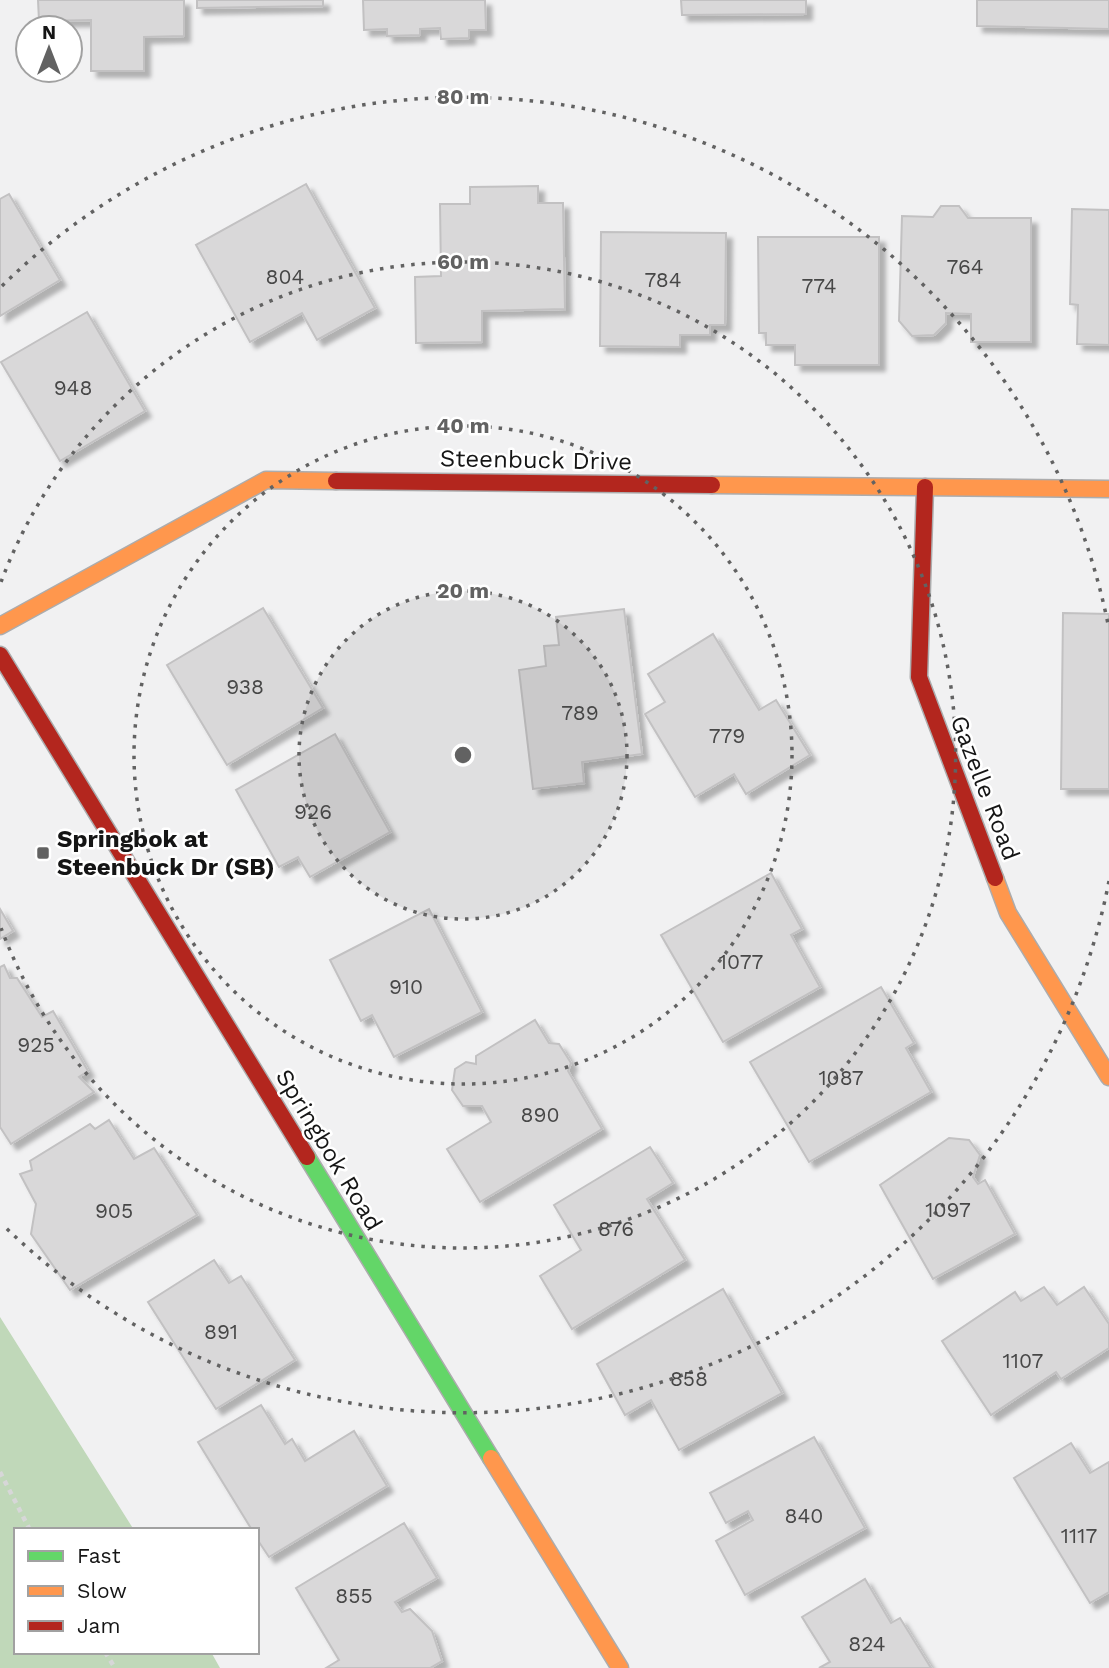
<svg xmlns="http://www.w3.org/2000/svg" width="1109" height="1668" viewBox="0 0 1109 1668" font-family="'Work Sans',sans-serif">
	<defs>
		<filter id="shadow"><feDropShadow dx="6" dy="6" stdDeviation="2" flood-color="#0004"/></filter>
	</defs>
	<rect width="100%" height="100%" fill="#f1f1f2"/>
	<!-- forest -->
	<path fill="#c0d8b9" d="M 0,1317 L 134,1530 L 16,1530 L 16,1652 L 211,1652 L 220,1668 L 0,1668 Z"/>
	<!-- building -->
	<g fill="#d9d8d9" stroke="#c2c1c2" stroke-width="2" filter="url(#shadow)">
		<path d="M 38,0 L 184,0 L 184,36 L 144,37 L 144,71 L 91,71 L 91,20 L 39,21 Z"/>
		<path d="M 197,0 L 323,0 L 323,6 L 197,8 Z"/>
		<path d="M 363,0 L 485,0 L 486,30 L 469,30 L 469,38 L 441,39 L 440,28 L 420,29 L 420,35 L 387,36 L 387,29 L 364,30 Z"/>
		<path d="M 681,0 L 806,0 L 806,14 L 682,15 Z"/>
		<path d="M 977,0 L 1109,0 L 1109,29 L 977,26 Z"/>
		<path d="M 306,184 L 375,308 L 317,340 L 302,313 L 250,342 L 196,245 Z"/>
		<path d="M 538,186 L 538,203 L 563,203 L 565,309 L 482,311 L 482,342 L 416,343 L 415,277 L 441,276 L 440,204 L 470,204 L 470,187 Z"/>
		<path d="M 9,194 L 60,280 L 0,316 L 0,199 Z"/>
		<path d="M 941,206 L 959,206 L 968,218 L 1031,218 L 1031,342 L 971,342 L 971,314 L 946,313 L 946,323 L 934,335 L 912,336 L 899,321 L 902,216 L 933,217 Z"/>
		<path d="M 1072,209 L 1109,210 L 1109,345 L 1077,344 L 1078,305 L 1070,304 Z"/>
		<path d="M 601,232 L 726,233 L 725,325 L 710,325 L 710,335 L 680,335 L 680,347 L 600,346 Z"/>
		<path d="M 758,237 L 879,237 L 879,365 L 795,365 L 795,345 L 766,345 L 766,333 L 759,333 Z"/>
		<path d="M 87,312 L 145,411 L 60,461 L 1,362 Z"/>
		<path d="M 263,608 L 323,708 L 227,765 L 167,665 Z"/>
		<path d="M 624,609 L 642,754 L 582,762 L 584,783 L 533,789 L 519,670 L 546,666 L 544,646 L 559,645 L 556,617 Z"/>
		<path d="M 1063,613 L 1109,614 L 1109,789 L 1061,789 Z"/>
		<path d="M 713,634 L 759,710 L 776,700 L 810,755 L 746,794 L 734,774 L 695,797 L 645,714 L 665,702 L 648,674 Z"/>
		<path d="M 335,734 L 390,832 L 310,877 L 298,857 L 279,867 L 236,790 Z"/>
		<path d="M 771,873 L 802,929 L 791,935 L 820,987 L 723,1042 L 661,935 Z"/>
		<path d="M 0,909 L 13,931 L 0,939 Z"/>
		<path d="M 429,909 L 482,1012 L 394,1057 L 372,1015 L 361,1021 L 330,960 Z"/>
		<path d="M 4,965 L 10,978 L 17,978 L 42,1017 L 53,1011 L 88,1071 L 79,1077 L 94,1092 L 11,1144 L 0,1127 L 0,967 Z"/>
		<path d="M 881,987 L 914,1043 L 906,1048 L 931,1092 L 809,1162 L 750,1062 Z"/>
		<path d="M 535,1020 L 549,1043 L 559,1044 L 571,1063 L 568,1071 L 602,1129 L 480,1202 L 447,1149 L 491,1122 L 482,1106 L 463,1106 L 452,1090 L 455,1069 L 466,1062 L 476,1064 L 476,1056 Z"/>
		<path d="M 109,1120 L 134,1159 L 154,1148 L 197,1215 L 70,1290 L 31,1234 L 36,1204 L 20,1174 L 32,1170 L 30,1161 L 90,1124 L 95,1129 Z"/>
		<path d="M 949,1138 L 969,1140 L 980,1155 L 973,1177 L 978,1184 L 985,1180 L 1015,1234 L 933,1279 L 880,1185 Z"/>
		<path d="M 650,1147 L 673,1183 L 647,1199 L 685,1260 L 572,1329 L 540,1276 L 581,1250 L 554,1205 Z"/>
		<path d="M 214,1260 L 229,1283 L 241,1276 L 295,1360 L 216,1409 L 148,1302 Z"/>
		<path d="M 1044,1287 L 1057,1305 L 1084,1287 L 1109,1324 L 1109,1348 L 1061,1379 L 1056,1372 L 991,1415 L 942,1341 L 1015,1292 L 1021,1301 Z"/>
		<path d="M 723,1289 L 782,1393 L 679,1450 L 651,1400 L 625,1415 L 597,1364 Z"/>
		<path d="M 261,1405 L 285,1444 L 292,1439 L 305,1461 L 354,1431 L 387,1486 L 269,1557 L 257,1539 L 257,1530 L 252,1530 L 198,1442 Z"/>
		<path d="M 814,1437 L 865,1528 L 745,1595 L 716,1541 L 753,1520 L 748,1511 L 726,1523 L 710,1493 Z"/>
		<path d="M 1071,1443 L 1090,1473 L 1109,1462 L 1109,1592 L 1090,1603 L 1014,1478 Z"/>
		<path d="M 404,1523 L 437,1578 L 395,1602 L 402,1612 L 410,1609 L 432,1631 L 442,1661 L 430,1668 L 326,1668 L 339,1660 L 296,1588 Z"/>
		<path d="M 865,1579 L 891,1623 L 900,1618 L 931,1668 L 819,1668 L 830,1662 L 802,1617 Z"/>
	</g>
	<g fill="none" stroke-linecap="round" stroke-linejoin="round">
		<defs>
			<path id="fast" d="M 307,1157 L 491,1458"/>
			<g id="slow">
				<path d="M 712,485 L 1109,489"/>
				<path d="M 0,626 L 266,480 L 336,481"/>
				<path d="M 995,878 L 1008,913 L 1109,1077"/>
				<path d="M 491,1458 L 620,1668"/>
			</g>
			<g id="jam">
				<path d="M 336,481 L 712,485"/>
				<path d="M 925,487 L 919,677 L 995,878"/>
				<path d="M 0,655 L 307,1157"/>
			</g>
		</defs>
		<!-- fast casing -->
		<use href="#fast" stroke="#acacad" stroke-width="19"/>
		<!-- slow casing -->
		<use href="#slow" stroke="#acacad" stroke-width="19"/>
		<!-- jam casing -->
		<use href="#jam" stroke="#acacad" stroke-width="19"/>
		<!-- path -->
		<g stroke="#d7d7d8" stroke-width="4.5" stroke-dasharray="5 5" stroke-linecap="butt">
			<path d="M 0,1472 L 30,1530"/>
			<path d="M 105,1652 L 115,1668"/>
		</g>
		<!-- fast -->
		<use href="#fast" stroke="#63d668" stroke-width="16"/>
		<!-- slow -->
		<use href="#slow" stroke="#ff974d" stroke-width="16"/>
		<!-- jam -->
		<use href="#jam" stroke="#b3261e" stroke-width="16"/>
	</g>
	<!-- distance rings -->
	<circle cx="463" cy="755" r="164" fill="#626262" fill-opacity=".12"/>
	<g fill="none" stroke="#626262" stroke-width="3.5" stroke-dasharray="3.5 7">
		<circle cx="463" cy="755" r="164"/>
		<circle cx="463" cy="755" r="329"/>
		<path d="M1 582A493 493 0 1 1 1 928"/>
		<path d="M1109 881A658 658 0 0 1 2 1224M2 286A658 658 0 0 1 1109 629"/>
	</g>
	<!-- markers -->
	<rect fill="#626262" stroke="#fff" stroke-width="2.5" x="36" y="846" width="14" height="14" rx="3.5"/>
	<g text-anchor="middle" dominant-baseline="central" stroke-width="5" stroke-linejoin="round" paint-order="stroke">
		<!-- number labels -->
		<g font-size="21" fill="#474747">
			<text x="965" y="266">764</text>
			<text x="285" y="276">804</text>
			<text x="663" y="279">784</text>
			<text x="819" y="285">774</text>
			<text x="73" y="387">948</text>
			<text x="245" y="686">938</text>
			<text x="580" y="712">789</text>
			<text x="727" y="735">779</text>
			<text x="313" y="811">926</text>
			<text x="741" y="961">1077</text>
			<text x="406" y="986">910</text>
			<text x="36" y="1044">925</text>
			<text x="841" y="1077">1087</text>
			<text x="540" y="1114">890</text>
			<text x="948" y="1209">1097</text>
			<text x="114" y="1210">905</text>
			<text x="616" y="1228">876</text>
			<text x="221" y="1331">891</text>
			<text x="1023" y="1360">1107</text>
			<text x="689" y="1378">858</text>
			<text x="804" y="1515">840</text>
			<text x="1079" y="1535">1117</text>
			<text x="354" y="1595">855</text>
			<text x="867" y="1643">824</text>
		</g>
		<!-- street labels -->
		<g font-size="24" fill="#151515" stroke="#fff">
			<text transform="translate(536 460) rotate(1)">Steenbuck Drive</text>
			<text transform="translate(985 788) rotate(69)">Gazelle Road</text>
			<text transform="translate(329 1150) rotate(59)">Springbok Road</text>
		</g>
		<!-- poi labels -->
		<g font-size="24" font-weight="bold" fill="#151515" stroke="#fff" text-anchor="start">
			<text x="57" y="839">Springbok at<tspan x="57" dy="28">Steenbuck Dr (SB)</tspan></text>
		</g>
	</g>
	<circle cx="463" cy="755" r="10" fill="#626262" stroke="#fff" stroke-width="3.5"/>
	<g font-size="21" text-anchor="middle" font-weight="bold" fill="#626262" stroke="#fff" stroke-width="5" stroke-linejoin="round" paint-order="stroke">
		<text x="463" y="104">80 m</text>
		<text x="463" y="269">60 m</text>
		<text x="463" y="433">40 m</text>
		<text x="463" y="598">20 m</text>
	</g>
	<!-- legend -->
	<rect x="14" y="1528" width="245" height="126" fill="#ffffff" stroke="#a1a1a1" stroke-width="2"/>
	<rect x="28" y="1551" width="35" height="10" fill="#63d668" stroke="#a1a1a1" stroke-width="2"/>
	<text x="77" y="1563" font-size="21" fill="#151515">Fast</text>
	<rect x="28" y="1586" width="35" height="10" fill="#ff974d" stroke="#a1a1a1" stroke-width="2"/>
	<text x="77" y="1598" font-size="21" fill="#151515">Slow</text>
	<rect x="28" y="1621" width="35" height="10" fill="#b3261e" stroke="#a1a1a1" stroke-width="2"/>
	<text x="77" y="1633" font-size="21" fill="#151515">Jam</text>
	<!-- north arrow -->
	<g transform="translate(49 49)"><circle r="33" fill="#ffffff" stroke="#a1a1a1" stroke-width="2"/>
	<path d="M0-5L12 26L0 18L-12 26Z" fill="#626262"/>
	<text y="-10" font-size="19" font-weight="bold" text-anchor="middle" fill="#151515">N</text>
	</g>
</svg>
